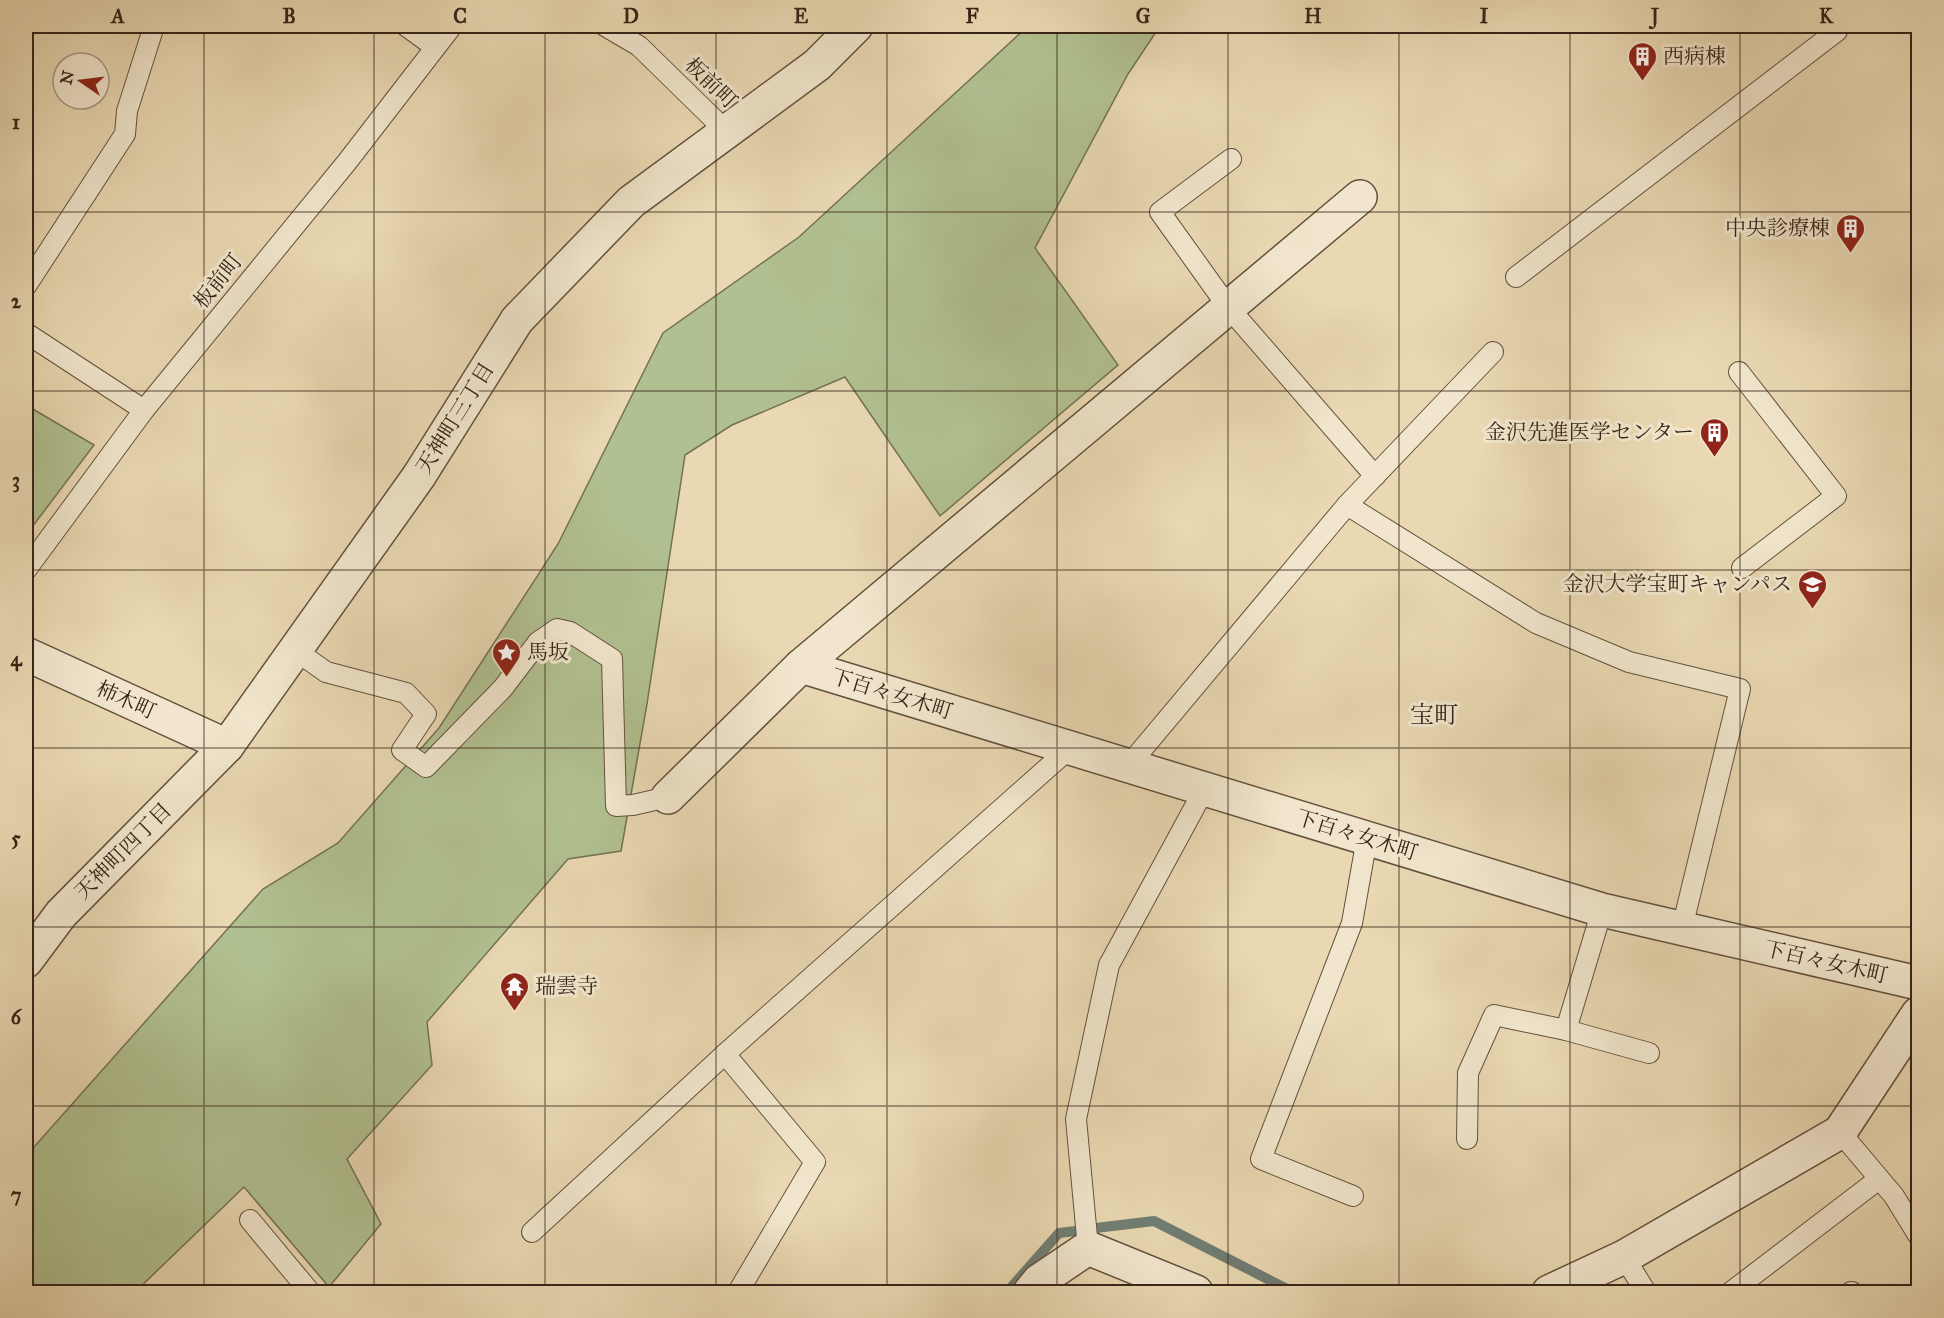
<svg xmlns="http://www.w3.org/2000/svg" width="1944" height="1318" viewBox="0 0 1944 1318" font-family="'IM FELL Great Primer','Noto Serif JP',serif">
	<rect width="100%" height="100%" fill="#e9d8b2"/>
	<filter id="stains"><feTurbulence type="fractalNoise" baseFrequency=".00333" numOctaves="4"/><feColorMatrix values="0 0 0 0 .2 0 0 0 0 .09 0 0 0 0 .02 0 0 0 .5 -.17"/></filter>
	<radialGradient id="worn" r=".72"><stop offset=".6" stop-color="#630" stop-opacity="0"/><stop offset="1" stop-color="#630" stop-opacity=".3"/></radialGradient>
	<!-- green -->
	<g fill="#b1c090" stroke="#747254" stroke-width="1.5">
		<path d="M 1028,26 L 1160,26 L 1128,74 L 1035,248 L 1118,365 L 940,516 L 845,377 L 732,425 L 685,455 L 647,704 L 621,851 L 568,859 L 427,1022 L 432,1065 L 347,1159 L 381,1224 L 329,1287 L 244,1187 L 135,1292 L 26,1292 L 26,1156 L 263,889 L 338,843 L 439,728 L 558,544 L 663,333 L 799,237 Z"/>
		<path d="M 26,405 L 94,445 L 26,535 Z"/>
	</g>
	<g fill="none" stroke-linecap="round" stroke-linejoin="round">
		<!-- stream -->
		<g stroke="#707d73" stroke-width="10">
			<path d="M 1096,1228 L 1154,1221 L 1293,1292"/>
			<path d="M 1007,1292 L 1059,1233 L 1076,1231"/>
		</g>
		<defs>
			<g id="service">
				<path d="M 406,26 L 435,47"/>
				<path d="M 605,26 L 639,46 L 727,132"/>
				<path d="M 1231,159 L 1160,212 L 1228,307 L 1375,476"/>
				<path d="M 1516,277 L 1837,31"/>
				<path d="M 26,286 L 125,134 L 127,111 L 154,26"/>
				<path d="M 26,333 L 144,410"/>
				<path d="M 1739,372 L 1836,496 L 1742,568"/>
				<path d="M 1347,505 L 1536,623 L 1629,662 L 1740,689 L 1682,928"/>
				<path d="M 26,570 L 144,410 L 347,162 L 452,26"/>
				<path d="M 295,650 L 326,672 L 406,693 L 426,714 L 402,750 L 426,767 L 503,688 L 538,642 L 557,629 L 570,632 L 612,659 L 616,806 L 633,805 L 668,797"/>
				<path d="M 1129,765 L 1347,505 L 1493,352"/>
				<path d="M 1566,1030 L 1649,1053"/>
				<path d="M 1840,1132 L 1894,1196 L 1918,1235"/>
				<path d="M 1467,1139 L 1468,1073 L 1494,1015 L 1566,1030 L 1602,910"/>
				<path d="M 1353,1196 L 1261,1159 L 1352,923 L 1367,838"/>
				<path d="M 250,1220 L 310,1292"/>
				<path d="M 532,1232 L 725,1054"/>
				<path d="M 1088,1248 L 1076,1119 L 1109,965 L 1205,788"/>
				<path d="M 1624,1257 L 1646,1292"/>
				<path d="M 738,1292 L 815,1162 L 725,1054 L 1070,748"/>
				<path d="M 1731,1292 L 1879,1179"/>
				<path d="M 1851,1292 L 1852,1292"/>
			</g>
			<g id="minor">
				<path d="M 26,654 L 227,746"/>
				<path d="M 801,666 L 1602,910 L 1918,983"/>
				<path d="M 668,797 L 801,666 L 1360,197"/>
				<path d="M 26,961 L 61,914 L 227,746 L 419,476 L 517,320 L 631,202 L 817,65 L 856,26"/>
				<path d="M 1030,1292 L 1039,1281 L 1088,1248 L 1196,1292"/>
				<path d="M 1549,1292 L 1624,1257 L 1840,1132 L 1918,1014"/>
			</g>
		</defs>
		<!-- service casing -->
		<use href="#service" stroke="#63513e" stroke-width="22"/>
		<!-- minor casing -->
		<use href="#minor" stroke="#63513e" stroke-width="36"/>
		<!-- service -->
		<use href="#service" stroke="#f1e6cd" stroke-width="20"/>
		<!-- minor -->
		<use href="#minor" stroke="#f1e6cd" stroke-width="33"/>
	</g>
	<!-- grid -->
	<path fill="none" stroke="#362418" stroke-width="1.5" stroke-opacity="0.55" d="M 204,26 L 204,1292M 374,26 L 374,1292M 545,26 L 545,1292M 716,26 L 716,1292M 887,26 L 887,1292M 1057,26 L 1057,1292M 1228,26 L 1228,1292M 1399,26 L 1399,1292M 1570,26 L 1570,1292M 1740,26 L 1740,1292M 26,212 L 1918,212M 26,391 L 1918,391M 26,570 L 1918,570M 26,748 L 1918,748M 26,927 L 1918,927M 26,1106 L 1918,1106"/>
	<!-- icons -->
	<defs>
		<symbol id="building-pin" viewBox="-11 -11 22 30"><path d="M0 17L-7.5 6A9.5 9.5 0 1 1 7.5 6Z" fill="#8f2418" stroke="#f1e6cd"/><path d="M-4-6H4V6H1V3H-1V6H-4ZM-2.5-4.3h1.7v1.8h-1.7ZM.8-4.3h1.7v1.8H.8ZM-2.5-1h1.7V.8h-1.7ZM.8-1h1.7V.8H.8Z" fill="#fff"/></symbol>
		<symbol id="university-pin" viewBox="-11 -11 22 30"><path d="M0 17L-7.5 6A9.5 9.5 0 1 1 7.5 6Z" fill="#8f2418" stroke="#f1e6cd"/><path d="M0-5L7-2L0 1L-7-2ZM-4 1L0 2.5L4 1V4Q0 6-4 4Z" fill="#fff"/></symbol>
		<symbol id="sight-pin" viewBox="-11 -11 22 30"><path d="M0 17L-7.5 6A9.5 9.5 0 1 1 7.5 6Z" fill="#8f2418" stroke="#f1e6cd"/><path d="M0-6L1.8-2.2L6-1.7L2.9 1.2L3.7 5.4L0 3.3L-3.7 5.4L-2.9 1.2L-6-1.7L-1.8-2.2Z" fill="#fff"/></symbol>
		<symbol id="temple-pin" viewBox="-11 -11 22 30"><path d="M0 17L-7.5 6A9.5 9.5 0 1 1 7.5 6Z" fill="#8f2418" stroke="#f1e6cd"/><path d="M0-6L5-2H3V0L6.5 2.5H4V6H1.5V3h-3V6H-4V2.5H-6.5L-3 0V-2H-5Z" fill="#fff"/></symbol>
	</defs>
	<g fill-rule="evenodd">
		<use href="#building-pin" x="1626" y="40" width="33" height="45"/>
		<use href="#building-pin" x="1834" y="212" width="33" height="45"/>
		<use href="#building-pin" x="1698" y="416" width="33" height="45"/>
		<use href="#university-pin" x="1796" y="568" width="33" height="45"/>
		<use href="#sight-pin" x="490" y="636" width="33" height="45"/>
		<use href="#temple-pin" x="498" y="970" width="33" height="45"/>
	</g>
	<g text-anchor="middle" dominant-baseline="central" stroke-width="6" stroke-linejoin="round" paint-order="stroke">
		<!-- poi labels -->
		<g font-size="21" fill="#362418" stroke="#f1e6cd" text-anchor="start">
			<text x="1663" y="56">西病棟</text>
			<text x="1830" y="228" text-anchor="end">中央診療棟</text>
			<text x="1694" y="432" text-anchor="end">金沢先進医学センター</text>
			<text x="1792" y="584" text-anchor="end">金沢大学宝町キャンパス</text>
			<text x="527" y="652">馬坂</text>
			<text x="535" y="986">瑞雲寺</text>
		</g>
		<!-- street labels -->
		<g font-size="21" fill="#362418" stroke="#f1e6cd">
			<text transform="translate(711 83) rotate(44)">板前町</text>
			<text transform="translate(218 281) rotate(-51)">板前町</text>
			<text transform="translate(455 418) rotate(-58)">天神町三丁目</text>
			<text transform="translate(892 694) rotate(17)">下百々女木町</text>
			<text transform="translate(126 700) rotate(24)">柿木町</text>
			<text transform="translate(1357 835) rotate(17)">下百々女木町</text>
			<text transform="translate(123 851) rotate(-45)">天神町四丁目</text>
			<text transform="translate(1826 962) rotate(13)">下百々女木町</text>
		</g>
		<!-- quarter labels -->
		<g font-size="24" fill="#362418" stroke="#f1e6cd">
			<text x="1434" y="715">宝町</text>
		</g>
	</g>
	<!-- margin -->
	<rect width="1944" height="1318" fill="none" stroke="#e9d8b2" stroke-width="66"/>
	<!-- north arrow -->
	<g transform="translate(81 81) rotate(284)"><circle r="28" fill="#f1e6cd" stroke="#a69885" stroke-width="1.5"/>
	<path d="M0-4.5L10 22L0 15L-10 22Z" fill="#8f2418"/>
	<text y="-9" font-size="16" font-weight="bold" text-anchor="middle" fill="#362418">N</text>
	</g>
	<rect x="33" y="33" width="1878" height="1252" fill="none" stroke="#362418" stroke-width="2"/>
	<g font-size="20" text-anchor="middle" font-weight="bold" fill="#362418">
		<text x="118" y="23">A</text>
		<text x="289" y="23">B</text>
		<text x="460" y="23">C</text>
		<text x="631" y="23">D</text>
		<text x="801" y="23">E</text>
		<text x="972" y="23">F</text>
		<text x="1143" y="23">G</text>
		<text x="1313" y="23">H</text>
		<text x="1484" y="23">I</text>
		<text x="1655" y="23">J</text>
		<text x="1826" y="23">K</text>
		<text x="16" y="129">1</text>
		<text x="16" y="308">2</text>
		<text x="16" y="487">3</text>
		<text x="16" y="666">4</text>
		<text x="16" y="845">5</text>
		<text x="16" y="1024">6</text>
		<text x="16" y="1202">7</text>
	</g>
	<rect width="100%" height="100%" filter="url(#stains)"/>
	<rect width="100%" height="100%" fill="url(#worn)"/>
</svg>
